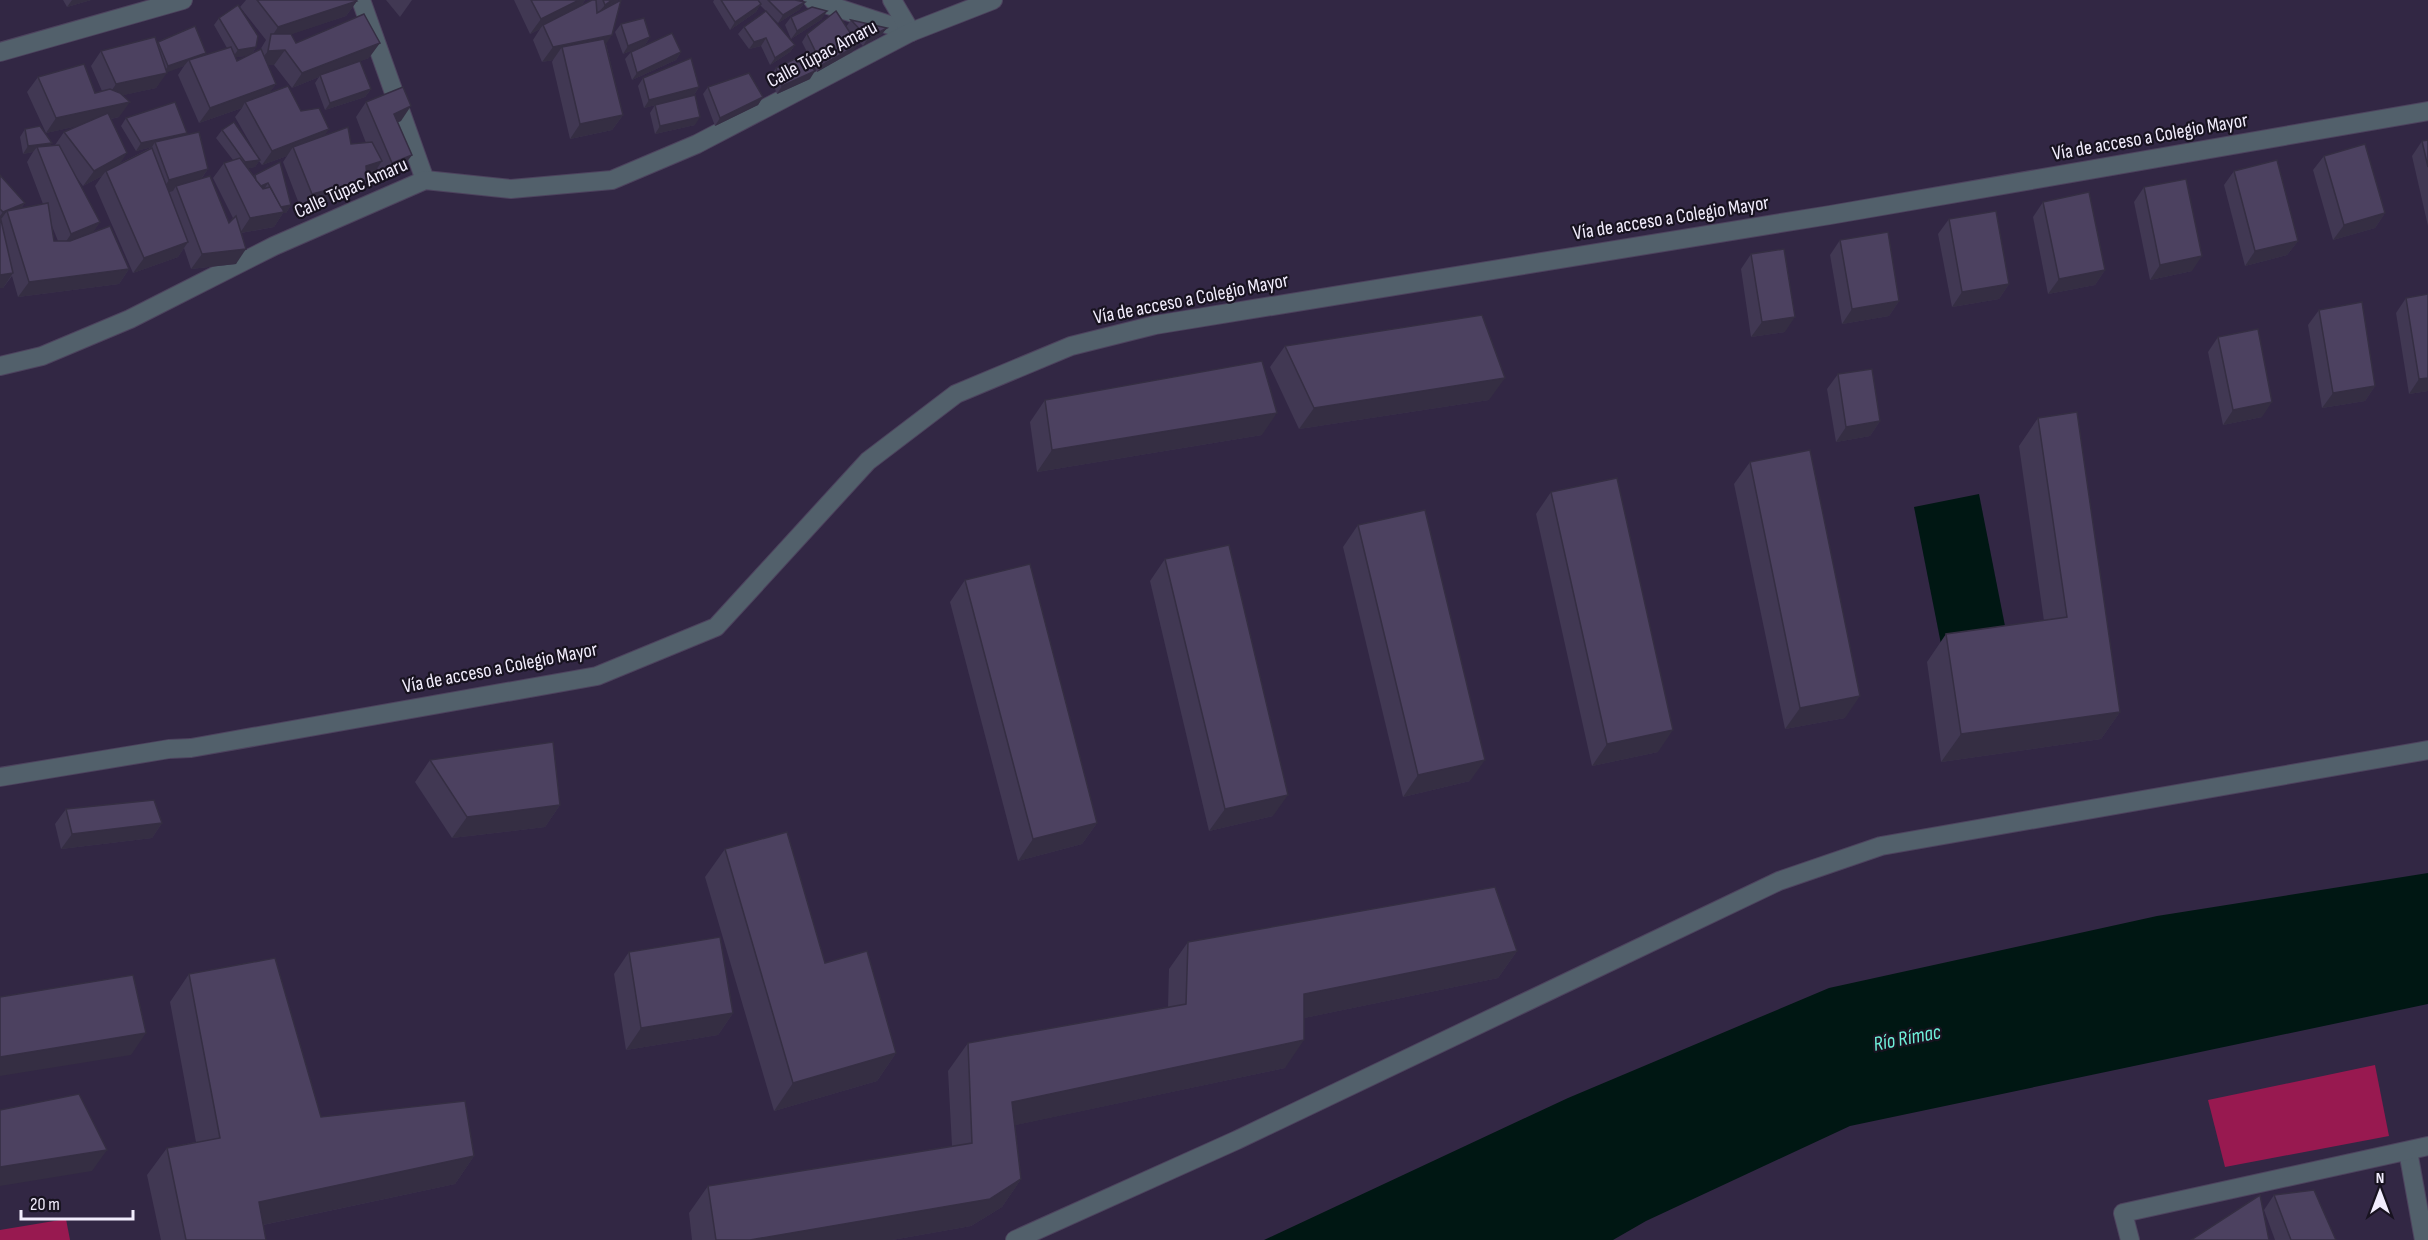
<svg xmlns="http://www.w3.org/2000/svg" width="2428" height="1240" viewBox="0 0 2428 1240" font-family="'Sofia Sans Condensed',sans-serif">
	<rect width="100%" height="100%" fill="#322744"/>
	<!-- green -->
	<g fill="#981950">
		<path d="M 2375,1065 L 2389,1136 L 2225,1167 L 2208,1100 Z"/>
		<path d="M 66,1219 L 70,1240 L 0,1240 L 0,1230 Z"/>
	</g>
	<!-- water -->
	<g fill="#001713">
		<path d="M 1979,494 L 2006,631 L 1941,644 L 1914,507 Z"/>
		<path d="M 2428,873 L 2428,1004 L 1850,1126 L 1646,1221 L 1613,1240 L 1264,1240 L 1568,1098 L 1829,988 L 2157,916 Z"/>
	</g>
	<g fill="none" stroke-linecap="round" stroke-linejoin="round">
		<defs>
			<g id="lane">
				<path d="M 0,777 L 169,749 L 191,748 L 597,676 L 716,627 L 868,461 L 956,394 L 1071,346 L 1155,325 L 1830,215 L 2428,111"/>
				<path d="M 1015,1240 L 1237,1140 L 1779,881 L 1881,846 L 2428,750"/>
			</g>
			<g id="street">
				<path d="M 361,0 L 425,180"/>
				<path d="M 813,0 L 911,32"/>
				<path d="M 892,0 L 911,32"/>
				<path d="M 0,52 L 183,0"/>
				<path d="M 0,366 L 42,356 L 130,319 L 274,246 L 425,180 L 511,189 L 612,180 L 697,144 L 911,32 L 993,0"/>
				<path d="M 2408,1151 L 2424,1240"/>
				<path d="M 2130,1240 L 2123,1213 L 2428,1146"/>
			</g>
		</defs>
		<!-- lane casing -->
		<use href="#lane" stroke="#4d435e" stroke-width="20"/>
		<!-- street casing -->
		<use href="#street" stroke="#4d435e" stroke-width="20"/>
		<!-- lane -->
		<use href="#lane" stroke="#52606b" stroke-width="18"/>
		<!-- street -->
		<use href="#street" stroke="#52606b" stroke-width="18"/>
	</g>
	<!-- wall -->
	<g fill="#413853" fill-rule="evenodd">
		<path d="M 63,0 L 91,0 L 67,7 Z"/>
		<path d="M 246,0 L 356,0 L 357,1 L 346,16 L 291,34 L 296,43 L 369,58 L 360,61 L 371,89 L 365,97 L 325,110 L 315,83 L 319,77 L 292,88 L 274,65 L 267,65 L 276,84 L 269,93 L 301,111 L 324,136 L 351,144 L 366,143 L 356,117 L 366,102 L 401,121 L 397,122 L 401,170 L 381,178 L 377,168 L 372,176 L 367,178 L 367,180 L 357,195 L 301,209 L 283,162 L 287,156 L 262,165 L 259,161 L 255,167 L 248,168 L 254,176 L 255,175 L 280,162 L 291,205 L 286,213 L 283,213 L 274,227 L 241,233 L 236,264 L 191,269 L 184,248 L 178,257 L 133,273 L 95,186 L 102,176 L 83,186 L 74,174 L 100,222 L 92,233 L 129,269 L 119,284 L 18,297 L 12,276 L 3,288 L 0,288 L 0,175 L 25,203 L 21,208 L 43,204 L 27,162 L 33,152 L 23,154 L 20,137 L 25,129 L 50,146 L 55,145 L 64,132 L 77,126 L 46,133 L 27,92 L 38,77 L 95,93 L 102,91 L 91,66 L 101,51 L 157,44 L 158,42 L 206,53 L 205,55 L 227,48 L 214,25 L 219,18 L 256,47 L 252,54 L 260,50 L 266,40 L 240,7 ZM 249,55 L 237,61 L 235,57 L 245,56 ZM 184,66 L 178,75 L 199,123 L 242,108 L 235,117 L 254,150 L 222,130 L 216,138 L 233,160 L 224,163 L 213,178 L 233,218 L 229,223 L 201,179 L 208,169 L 186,135 L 187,133 L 126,118 L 121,126 L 136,151 L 152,147 L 119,164 L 111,119 L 119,117 L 123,95 L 156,88 L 166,72 ZM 52,226 L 58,241 L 54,241 Z"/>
		<path d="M 386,0 L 412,0 L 400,17 Z"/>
		<path d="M 514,0 L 585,0 L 581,6 L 592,0 L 618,0 L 616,2 L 604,10 L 606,44 L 623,115 L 612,130 L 570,139 L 552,62 L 553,60 L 542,62 L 533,40 L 540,29 L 530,34 Z"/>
		<path d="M 714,0 L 795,0 L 805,2 L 799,10 L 778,23 L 760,5 L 756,12 L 730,30 L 713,2 Z"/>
		<path d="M 791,17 L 822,19 L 791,39 L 785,25 Z"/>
		<path d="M 851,20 L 887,28 L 881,35 L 863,46 L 849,31 L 852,52 L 817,72 L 802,42 L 807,34 L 846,27 Z"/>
		<path d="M 621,24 L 650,37 L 645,45 L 623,54 L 615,32 Z"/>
		<path d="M 744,27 L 795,45 L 790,52 L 770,65 L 761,46 L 749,49 L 738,34 Z"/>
		<path d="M 631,52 L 681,52 L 676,60 L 632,80 L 625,59 Z"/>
		<path d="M 776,68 L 810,79 L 777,94 L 770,76 Z"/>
		<path d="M 643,78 L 699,87 L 694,95 L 644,108 L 638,86 Z"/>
		<path d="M 708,87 L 763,97 L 758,105 L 715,126 L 703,94 Z"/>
		<path d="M 655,105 L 695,125 L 655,134 L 650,113 Z"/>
		<path d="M 2428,140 L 2428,226 L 2412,156 L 2422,141 Z"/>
		<path d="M 2324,156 L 2385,213 L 2375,228 L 2333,240 L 2313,170 Z"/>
		<path d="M 2234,171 L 2298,241 L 2287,255 L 2245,266 L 2224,185 Z"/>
		<path d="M 2144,187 L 2192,271 L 2150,280 L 2134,202 Z"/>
		<path d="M 2043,202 L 2105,270 L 2095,285 L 2048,294 L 2033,217 Z"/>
		<path d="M 1949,219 L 2009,284 L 1999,299 L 1952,307 L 1938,234 Z"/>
		<path d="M 1840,240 L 1899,301 L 1889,316 L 1842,324 L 1830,255 Z"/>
		<path d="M 1751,254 L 1785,332 L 1751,337 L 1741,269 Z"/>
		<path d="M 2406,298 L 2428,391 L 2409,394 L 2396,313 Z"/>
		<path d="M 2319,310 L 2375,386 L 2365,401 L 2322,408 L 2308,325 Z"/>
		<path d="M 2218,337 L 2262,417 L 2223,425 L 2208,352 Z"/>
		<path d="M 1285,346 L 1489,400 L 1299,429 L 1270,367 Z"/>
		<path d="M 1838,374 L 1880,421 L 1870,436 L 1836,442 L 1827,389 Z"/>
		<path d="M 1045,400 L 1262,435 L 1037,472 L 1030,422 Z"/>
		<path d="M 2038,418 L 2120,712 L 2101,739 L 1941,762 L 1927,662 L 1946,634 L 2044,621 L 2019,446 Z"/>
		<path d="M 1750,462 L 1845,718 L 1785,729 L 1734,484 Z"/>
		<path d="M 1551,492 L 1658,752 L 1592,766 L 1536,514 Z"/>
		<path d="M 1358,525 L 1470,781 L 1403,797 L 1343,547 Z"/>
		<path d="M 1165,559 L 1273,816 L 1209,831 L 1150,581 Z"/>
		<path d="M 965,580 L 1097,823 L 1082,844 L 1018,861 L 950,602 Z"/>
		<path d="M 430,760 L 560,805 L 545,827 L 452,838 L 415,782 Z"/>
		<path d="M 66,809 L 162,823 L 152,838 L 61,849 L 55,824 Z"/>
		<path d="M 725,849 L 825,963 L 896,1053 L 877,1081 L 774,1111 L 705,877 Z"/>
		<path d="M 1188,942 L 1517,951 L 1498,978 L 1304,1018 L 1285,1068 L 1015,1125 L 1021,1179 L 1002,1207 L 971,1226 L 892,1240 L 692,1240 L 689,1213 L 708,1186 L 952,1146 L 948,1071 L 968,1043 L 1168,1007 L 1169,969 Z"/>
		<path d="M 629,952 L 733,1013 L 718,1035 L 626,1050 L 614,974 Z"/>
		<path d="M 189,974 L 321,1117 L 474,1156 L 455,1184 L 263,1225 L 266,1240 L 161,1240 L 147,1175 L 167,1148 L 196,1142 L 170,1002 Z"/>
		<path d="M 2274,1195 L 2336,1240 L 2275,1240 L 2264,1210 Z"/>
	</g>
	<!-- shaded-wall -->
	<g fill="#352e43">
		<path d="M 72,0 L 91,0 L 67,7 Z"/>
		<path d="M 579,0 L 585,0 L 578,10 L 543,25 L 540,29 L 530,34 L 541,19 Z"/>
		<path d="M 612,0 L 618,0 L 616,2 L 599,12 L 605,5 Z"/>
		<path d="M 357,1 L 346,16 L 269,42 L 270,39 L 278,27 Z"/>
		<path d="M 805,2 L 799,10 L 778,23 L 783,15 Z"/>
		<path d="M 761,4 L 756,12 L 730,30 L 735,22 Z"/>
		<path d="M 827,11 L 822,19 L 791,39 L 797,31 Z"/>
		<path d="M 887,28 L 881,35 L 863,46 L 868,38 Z"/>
		<path d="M 612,35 L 602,50 L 562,47 L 553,60 L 542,62 L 553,47 Z"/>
		<path d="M 650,37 L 645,45 L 623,54 L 628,46 Z"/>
		<path d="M 766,38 L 761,46 L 749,49 L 754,42 Z"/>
		<path d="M 380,43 L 369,58 L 321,77 L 320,75 L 319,77 L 292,88 L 302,73 Z"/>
		<path d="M 795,45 L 790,52 L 770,65 L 775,58 Z"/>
		<path d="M 858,45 L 852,52 L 817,72 L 822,65 Z"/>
		<path d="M 256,47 L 251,55 L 232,58 L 238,50 Z"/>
		<path d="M 285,50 L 274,65 L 257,65 L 268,51 Z"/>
		<path d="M 681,52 L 676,60 L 632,80 L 637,73 Z"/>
		<path d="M 206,53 L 201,60 L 189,60 L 184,66 L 163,74 L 168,66 Z"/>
		<path d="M 815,71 L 810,79 L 777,94 L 782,86 Z"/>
		<path d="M 167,73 L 156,88 L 106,99 L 116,84 Z"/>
		<path d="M 276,84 L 265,99 L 245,102 L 242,108 L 199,123 L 210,108 Z"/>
		<path d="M 699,87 L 694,95 L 644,108 L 649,100 Z"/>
		<path d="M 371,89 L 365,97 L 325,110 L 330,103 Z"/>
		<path d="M 763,97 L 758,105 L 715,126 L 720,118 Z"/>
		<path d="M 130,102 L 119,117 L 46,133 L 56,118 Z"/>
		<path d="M 411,106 L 401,121 L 383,129 L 394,114 Z"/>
		<path d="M 623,115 L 612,130 L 570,139 L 580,124 Z"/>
		<path d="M 700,117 L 695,125 L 655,134 L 660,126 Z"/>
		<path d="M 329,129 L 319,144 L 293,147 L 287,156 L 262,165 L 272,151 Z"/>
		<path d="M 187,133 L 182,140 L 155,142 L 152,147 L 136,151 L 141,143 Z"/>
		<path d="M 52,143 L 47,151 L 37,147 L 33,152 L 23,154 L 28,146 Z"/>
		<path d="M 127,153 L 117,168 L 106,171 L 102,176 L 83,186 L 94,171 Z"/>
		<path d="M 412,155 L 401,170 L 381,178 L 392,163 Z"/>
		<path d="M 260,160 L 255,167 L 240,170 L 245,162 Z"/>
		<path d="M 382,161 L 372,176 L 356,181 L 366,166 Z"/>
		<path d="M 208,169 L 197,184 L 176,186 L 173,191 L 159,195 L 169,180 Z"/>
		<path d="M 367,180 L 357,195 L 301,209 L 312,194 Z"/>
		<path d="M 268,183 L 263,191 L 258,187 Z"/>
		<path d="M 25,203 L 19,210 L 7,211 L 2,218 L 0,219 L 0,216 L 3,212 Z"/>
		<path d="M 291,205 L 286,213 L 283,213 L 274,227 L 240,233 L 250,218 L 281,207 Z"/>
		<path d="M 2385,213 L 2375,228 L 2333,240 L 2344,225 Z"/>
		<path d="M 100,222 L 90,237 L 61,249 L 71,234 Z"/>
		<path d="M 2298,241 L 2287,255 L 2245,266 L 2255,251 Z"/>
		<path d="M 188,242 L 178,257 L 133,273 L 144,258 Z"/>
		<path d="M 246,249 L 236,264 L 191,269 L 202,254 Z"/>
		<path d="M 2202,256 L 2192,271 L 2150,280 L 2160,265 Z"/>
		<path d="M 129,269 L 119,284 L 18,297 L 29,282 Z"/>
		<path d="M 2105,270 L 2095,285 L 2048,294 L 2059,279 Z"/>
		<path d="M 13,273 L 3,288 L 0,288 L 0,275 Z"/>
		<path d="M 2009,284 L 1999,299 L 1952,307 L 1962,292 Z"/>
		<path d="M 1899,301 L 1889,316 L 1842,324 L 1852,309 Z"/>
		<path d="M 1795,317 L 1785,332 L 1751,337 L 1762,322 Z"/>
		<path d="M 1505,378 L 1489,400 L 1299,429 L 1314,408 Z"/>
		<path d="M 2428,378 L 2428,391 L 2409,394 L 2419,379 Z"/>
		<path d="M 2375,386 L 2365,401 L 2322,408 L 2333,393 Z"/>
		<path d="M 2272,402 L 2262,417 L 2223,425 L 2233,410 Z"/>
		<path d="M 1277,413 L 1262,435 L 1037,472 L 1052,450 Z"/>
		<path d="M 1880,421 L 1870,436 L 1836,442 L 1846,427 Z"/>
		<path d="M 1860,696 L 1845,718 L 1785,729 L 1800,708 Z"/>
		<path d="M 2120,712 L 2101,739 L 1941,762 L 1961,734 Z"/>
		<path d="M 1673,730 L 1658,752 L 1592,766 L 1607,744 Z"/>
		<path d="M 1485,760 L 1470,781 L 1403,797 L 1418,775 Z"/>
		<path d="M 1288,795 L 1273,816 L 1209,831 L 1225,809 Z"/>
		<path d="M 560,805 L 545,827 L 452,838 L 467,817 Z"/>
		<path d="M 162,823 L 152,838 L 61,849 L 72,834 Z"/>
		<path d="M 1097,823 L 1082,844 L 1018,861 L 1033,839 Z"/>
		<path d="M 1517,951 L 1498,978 L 1285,1022 L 1304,994 Z"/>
		<path d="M 733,1013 L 718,1035 L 626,1050 L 641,1028 Z"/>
		<path d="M 146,1033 L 131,1055 L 0,1076 L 0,1057 Z"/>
		<path d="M 1304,1040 L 1285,1068 L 993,1130 L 1012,1102 Z"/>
		<path d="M 896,1053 L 877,1081 L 774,1111 L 793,1083 Z"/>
		<path d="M 107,1150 L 92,1171 L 0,1186 L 0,1167 Z"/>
		<path d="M 474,1156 L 455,1184 L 239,1230 L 259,1202 Z"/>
		<path d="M 1021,1179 L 1002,1207 L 971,1226 L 892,1240 L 750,1240 Z"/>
	</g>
	<!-- building -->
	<g fill="#4c4160" stroke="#352e43" stroke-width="1.5">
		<path d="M 257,0 L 356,0 L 357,1 L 278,27 Z"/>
		<path d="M 531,0 L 579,0 L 541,19 Z"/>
		<path d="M 592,0 L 596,0 L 597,13 L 621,0 L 612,35 L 553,47 L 543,25 Z"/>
		<path d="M 603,0 L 612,0 L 605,5 Z"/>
		<path d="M 721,0 L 758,0 L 761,4 L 735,22 Z"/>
		<path d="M 768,0 L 795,0 L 805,2 L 783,15 Z"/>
		<path d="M 238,5 L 258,36 L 256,47 L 238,50 L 219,18 Z"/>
		<path d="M 812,7 L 827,11 L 797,31 L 791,17 Z"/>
		<path d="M 766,11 L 795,45 L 775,58 L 766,38 L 754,42 L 744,27 Z"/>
		<path d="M 836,11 L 858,45 L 822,65 L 807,34 Z"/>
		<path d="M 364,14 L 380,43 L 302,73 L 285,50 L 268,51 L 271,34 L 291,34 L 296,43 Z"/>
		<path d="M 644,18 L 650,37 L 628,46 L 621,24 Z"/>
		<path d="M 851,20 L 887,28 L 868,38 Z"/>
		<path d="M 195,26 L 206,53 L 168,66 L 158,42 Z"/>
		<path d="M 672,33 L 681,52 L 637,73 L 631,52 Z"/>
		<path d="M 155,37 L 167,73 L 116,84 L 101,51 Z"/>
		<path d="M 604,39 L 623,115 L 580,124 L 562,47 Z"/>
		<path d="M 231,47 L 237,61 L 261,49 L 276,84 L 210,108 L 189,60 Z"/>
		<path d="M 803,55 L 815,71 L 782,86 L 776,68 Z"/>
		<path d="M 691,58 L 699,87 L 649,100 L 643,78 Z"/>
		<path d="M 360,61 L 371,89 L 330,103 L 320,75 Z"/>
		<path d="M 84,64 L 95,93 L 110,89 L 120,93 L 130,102 L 56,118 L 38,77 Z"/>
		<path d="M 749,73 L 763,97 L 720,118 L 708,87 Z"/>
		<path d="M 288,86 L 301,111 L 319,108 L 329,129 L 272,151 L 245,102 Z"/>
		<path d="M 403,87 L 411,106 L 394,114 L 412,155 L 392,163 L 366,102 Z"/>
		<path d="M 695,95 L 700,117 L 660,126 L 655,105 Z"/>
		<path d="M 175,102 L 187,133 L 141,143 L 126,118 Z"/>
		<path d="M 108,113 L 127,153 L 94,171 L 64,132 Z"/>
		<path d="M 234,122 L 260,160 L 245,162 L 222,130 Z"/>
		<path d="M 40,126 L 52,143 L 28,146 L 25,129 Z"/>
		<path d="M 348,127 L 351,144 L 372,142 L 382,161 L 366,166 L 367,180 L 312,194 L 293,147 Z"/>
		<path d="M 199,132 L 208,169 L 169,180 L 155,142 Z"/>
		<path d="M 2428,140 L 2428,167 L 2422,141 Z"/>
		<path d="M 2365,144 L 2385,213 L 2344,225 L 2324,156 Z"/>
		<path d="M 59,145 L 100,222 L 71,234 L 37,147 Z"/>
		<path d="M 152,148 L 188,242 L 144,258 L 106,171 Z"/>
		<path d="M 240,158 L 263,189 L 270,187 L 284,212 L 250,218 L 224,163 Z"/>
		<path d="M 2277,160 L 2298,241 L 2255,251 L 2234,171 Z"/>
		<path d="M 280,162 L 291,205 L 281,207 L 268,183 L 261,186 L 256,180 L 255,175 Z"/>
		<path d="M 0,175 L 25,203 L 3,212 L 0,209 Z"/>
		<path d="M 210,176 L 229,223 L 236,216 L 246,249 L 202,254 L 176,186 Z"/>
		<path d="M 2186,179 L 2202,256 L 2160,265 L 2144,187 Z"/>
		<path d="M 2089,192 L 2105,270 L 2059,279 L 2043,202 Z"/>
		<path d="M 48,203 L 54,241 L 70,241 L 110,226 L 129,269 L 29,282 L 7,211 Z"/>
		<path d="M 1996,211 L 2009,284 L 1962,292 L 1949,219 Z"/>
		<path d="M 0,216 L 13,273 L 0,275 Z"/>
		<path d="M 1888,232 L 1899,301 L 1852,309 L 1840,240 Z"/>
		<path d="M 1784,249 L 1795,317 L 1762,322 L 1751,254 Z"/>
		<path d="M 2428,294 L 2428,378 L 2419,379 L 2406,298 Z"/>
		<path d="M 2362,302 L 2375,386 L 2333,393 L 2319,310 Z"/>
		<path d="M 1482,315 L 1505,378 L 1314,408 L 1285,346 Z"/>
		<path d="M 2258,329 L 2272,402 L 2233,410 L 2218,337 Z"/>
		<path d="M 1262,361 L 1277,413 L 1052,450 L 1045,400 Z"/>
		<path d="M 1872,369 L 1880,421 L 1846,427 L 1838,374 Z"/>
		<path d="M 2077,412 L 2120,712 L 1961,734 L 1946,634 L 2067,617 L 2038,418 Z"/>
		<path d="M 1810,450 L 1860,696 L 1800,708 L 1750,462 Z"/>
		<path d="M 1617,478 L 1673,730 L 1607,744 L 1551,492 Z"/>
		<path d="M 1425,510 L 1485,760 L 1418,775 L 1358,525 Z"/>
		<path d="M 1229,545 L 1288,795 L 1225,809 L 1165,559 Z"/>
		<path d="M 1030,564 L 1097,823 L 1033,839 L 965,580 Z"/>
		<path d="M 553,742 L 560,805 L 467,817 L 430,760 Z"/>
		<path d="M 154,800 L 162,823 L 72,834 L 66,809 Z"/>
		<path d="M 787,832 L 825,963 L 867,951 L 896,1053 L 793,1083 L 725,849 Z"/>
		<path d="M 1495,887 L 1517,951 L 1304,994 L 1304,1040 L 1012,1102 L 1021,1179 L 990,1199 L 750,1240 L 716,1240 L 708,1186 L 972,1143 L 968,1043 L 1186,1004 L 1188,942 Z"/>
		<path d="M 720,937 L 733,1013 L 641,1028 L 629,952 Z"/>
		<path d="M 275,958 L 321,1117 L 465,1101 L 474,1156 L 259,1202 L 266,1240 L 186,1240 L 167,1148 L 220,1138 L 189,974 Z"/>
		<path d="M 133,975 L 146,1033 L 0,1057 L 0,997 Z"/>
		<path d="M 79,1094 L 107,1150 L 0,1167 L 0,1110 Z"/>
		<path d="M 2314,1190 L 2336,1240 L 2291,1240 L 2274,1195 Z"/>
		<path d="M 2260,1195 L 2269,1240 L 2191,1240 Z"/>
	</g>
	<g text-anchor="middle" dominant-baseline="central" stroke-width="4.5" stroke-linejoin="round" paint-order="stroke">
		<!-- street labels -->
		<g font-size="20" fill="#f2edfd" stroke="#181320">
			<text transform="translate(822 54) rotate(-28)">Calle Túpac Amaru</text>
			<text transform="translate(2150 137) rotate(-10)">Vía de acceso a Colegio Mayor</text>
			<text transform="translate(351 188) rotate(-24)">Calle Túpac Amaru</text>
			<text transform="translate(1671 218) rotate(-9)">Vía de acceso a Colegio Mayor</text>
			<text transform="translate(1191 299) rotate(-11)">Vía de acceso a Colegio Mayor</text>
			<text transform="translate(500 668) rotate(-11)">Vía de acceso a Colegio Mayor</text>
		</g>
		<!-- water labels -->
		<g font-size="21" font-style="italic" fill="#6ff0da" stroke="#181320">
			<text transform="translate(1907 1038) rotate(-11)">Río Rímac</text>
		</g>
	</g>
	<!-- north arrow -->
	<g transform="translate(2380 1192)" stroke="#181320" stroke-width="4.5" paint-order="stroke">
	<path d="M0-4.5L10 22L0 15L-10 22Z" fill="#f2edfd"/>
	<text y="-9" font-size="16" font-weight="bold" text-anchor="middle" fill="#f2edfd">N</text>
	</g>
	<!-- scale -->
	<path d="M21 1210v9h112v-9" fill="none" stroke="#f2edfd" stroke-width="3"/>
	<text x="30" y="1210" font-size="18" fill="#f2edfd" stroke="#181320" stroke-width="4.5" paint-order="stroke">20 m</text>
</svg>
